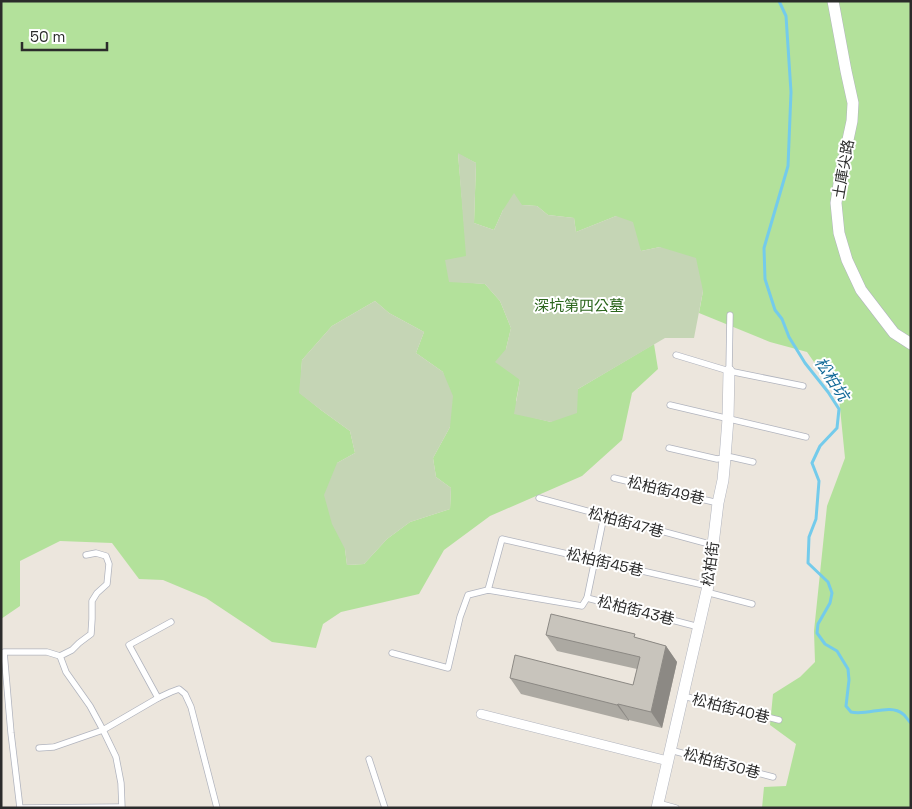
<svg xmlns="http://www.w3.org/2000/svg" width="912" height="809" viewBox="0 0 912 809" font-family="'Space Grotesk','Noto Sans TC',sans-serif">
	<rect width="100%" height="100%" fill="#ece6dd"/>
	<!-- green -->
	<path fill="#b3e19b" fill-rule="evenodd" d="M 1,1 L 911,1 L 911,808 L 762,808 L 764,787 L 786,786 L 796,744 L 770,725 L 773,694 L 800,677 L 815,662 L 814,631 L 827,506 L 845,458 L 839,398 L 807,352 L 770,342 L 699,313 L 703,291 L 660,247 L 641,251 L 616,216 L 576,232 L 574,218 L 548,215 L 537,206 L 522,205 L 503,210 L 494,230 L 474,223 L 476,163 L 458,154 L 467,256 L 449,281 L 485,284 L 500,301 L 511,328 L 506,349 L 520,380 L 516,401 L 535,418 L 551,422 L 578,389 L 654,344 L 658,369 L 632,393 L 622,440 L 582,476 L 490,516 L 444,550 L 419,594 L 341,612 L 323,624 L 316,648 L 272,642 L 206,598 L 163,580 L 139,579 L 112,543 L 60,541 L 20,561 L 20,606 L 1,619 ZM 375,301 L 389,313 L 424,332 L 416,353 L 443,372 L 450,427 L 433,458 L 436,477 L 451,488 L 450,509 L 410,522 L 387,539 L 364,564 L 347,565 L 345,549 L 337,463 L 355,453 L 350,431 L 321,410 L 300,393 L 302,360 L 332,326 Z"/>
	<!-- cemetery -->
	<g fill="#c5d5b5">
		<path d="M 458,153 L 476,163 L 474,223 L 494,230 L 503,210 L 514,193 L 522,205 L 537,206 L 548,215 L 574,218 L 576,232 L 616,216 L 633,222 L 641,251 L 660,247 L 696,258 L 703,291 L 694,338 L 665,338 L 578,389 L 577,413 L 551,422 L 514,414 L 520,380 L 495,362 L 506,349 L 511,328 L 500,301 L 485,284 L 449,282 L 445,260 L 466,256 Z"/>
		<path d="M 375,301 L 389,313 L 424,332 L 416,353 L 443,372 L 453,396 L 450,427 L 433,458 L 436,477 L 451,488 L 450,509 L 410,522 L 387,539 L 364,564 L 347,565 L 345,549 L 332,524 L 324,495 L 337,463 L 355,453 L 350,431 L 321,410 L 299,393 L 302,360 L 332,326 Z"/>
	</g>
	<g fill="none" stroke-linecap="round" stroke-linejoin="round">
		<!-- stream -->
		<path stroke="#74cbeb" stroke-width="3" d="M 779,1 L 786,16 L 791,92 L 788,166 L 764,248 L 765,279 L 775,310 L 782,319 L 789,337 L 805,363 L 828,392 L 839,409 L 837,428 L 820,446 L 812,463 L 819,481 L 816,519 L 809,537 L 808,563 L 828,582 L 832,593 L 830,603 L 818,624 L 817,633 L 825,644 L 837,651 L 848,669 L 849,680 L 846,706 L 851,712 C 868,716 890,703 903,714 C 906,716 908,721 911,723"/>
		<defs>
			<g id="service">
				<path d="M 676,355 L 729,371 L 803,386"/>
				<path d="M 729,371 L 730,315"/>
				<path d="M 670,405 L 806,437"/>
				<path d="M 669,448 L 717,459 L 731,457 L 753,462"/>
				<path d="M 614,478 L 718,503"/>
				<path d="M 539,498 L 713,545"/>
				<path d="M 86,555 L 96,553 L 106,556 L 109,564 L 107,584 L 97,593 L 92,601 L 92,619 L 91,634 L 79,643 L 72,650 L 60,656 L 66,672 L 90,706 L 103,730 L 116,757 L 121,783 L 122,808"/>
				<path d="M 488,590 L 502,539 L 708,586"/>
				<path d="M 706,592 L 752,604"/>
				<path d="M 587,598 L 604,516"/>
				<path d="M 392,653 L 448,668 L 460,617 L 468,595 L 488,590 L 582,606 L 587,598 L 699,627"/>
				<path d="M 60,656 L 47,652 L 4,652 L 11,733 L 20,808 L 121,807"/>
				<path d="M 683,696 L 779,720"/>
				<path d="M 158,698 L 129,645 L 171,622"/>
				<path d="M 39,748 L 54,747 L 103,730 L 158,698 L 171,692 L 179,689 L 185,694 L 191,707 L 217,808"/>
				<path d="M 670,750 L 773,777"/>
				<path d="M 369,759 L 385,808"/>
				<path d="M 658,803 L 676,808"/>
			</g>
			<path id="pedestrian" d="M 481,714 L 668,761"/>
			<g id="minor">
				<path d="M 833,1 L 846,71 L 853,103 L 852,121 L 840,177 L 836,203 L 839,233 L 847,260 L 861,290 L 894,333 L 911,344"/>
				<path d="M 657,808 L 708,586 L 718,503 L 723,480 L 725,458 L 728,419 L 729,371"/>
			</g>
		</defs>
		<!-- service casing -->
		<use href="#service" stroke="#b1b4be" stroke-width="7"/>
		<!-- pedestrian casing -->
		<use href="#pedestrian" stroke="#b1b4be" stroke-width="10"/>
		<!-- minor casing -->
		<use href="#minor" stroke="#b1b4be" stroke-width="12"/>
		<!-- service -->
		<use href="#service" stroke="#fff" stroke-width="5.5"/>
		<!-- pedestrian -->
		<use href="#pedestrian" stroke="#fff" stroke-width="9"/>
		<!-- minor -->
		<use href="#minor" stroke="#fff" stroke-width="11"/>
	</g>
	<!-- wall -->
	<path fill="#aca9a2" d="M 546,635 L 638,638 L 666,646 L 677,662 L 662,728 L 629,720 L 629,721 L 521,694 L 510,678 L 633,685 L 637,669 L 557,651 Z"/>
	<!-- shaded-wall -->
	<g fill="#8c8984">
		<path d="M 666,646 L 677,662 L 662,728 L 651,712 Z"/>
		<path d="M 618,704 L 629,720 L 629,721 L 617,705 Z"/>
	</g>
	<!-- building -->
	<path fill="#c8c4bc" stroke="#8c8984" d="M 551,614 L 635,634 L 634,637 L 666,646 L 651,712 L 618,704 L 617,705 L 510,678 L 515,655 L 633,685 L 640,657 L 546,635 Z"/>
	<g text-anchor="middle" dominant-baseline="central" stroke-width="4" stroke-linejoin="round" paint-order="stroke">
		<!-- street labels -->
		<g font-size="15" fill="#2b2b2b" stroke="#fff">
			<text transform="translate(843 169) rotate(-80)">土庫尖路</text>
			<text transform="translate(666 490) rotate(13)">松柏街49巷</text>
			<text transform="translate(626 522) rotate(15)">松柏街47巷</text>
			<text transform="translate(605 562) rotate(13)">松柏街45巷</text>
			<text transform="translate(710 564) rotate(-82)">松柏街</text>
			<text transform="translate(636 610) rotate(14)">松柏街43巷</text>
			<text transform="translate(731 708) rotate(14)">松柏街40巷</text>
			<text transform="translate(722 763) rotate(15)">松柏街30巷</text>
		</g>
		<!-- park labels -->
		<g font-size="15" fill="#2c661d" stroke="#fff">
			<text x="579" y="305">深坑第四公墓</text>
		</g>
		<!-- water labels -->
		<g font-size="16" font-style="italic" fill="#126998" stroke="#fff">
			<text transform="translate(832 379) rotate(57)">松柏坑</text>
		</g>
	</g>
	<!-- border -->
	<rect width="912" height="809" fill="none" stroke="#2b2b2b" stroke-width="5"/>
	<!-- scale -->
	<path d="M22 42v8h85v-8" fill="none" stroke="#2b2b2b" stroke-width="2.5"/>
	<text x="30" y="42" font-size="15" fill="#2b2b2b" stroke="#ffffff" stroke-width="4" paint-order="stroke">50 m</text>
</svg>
